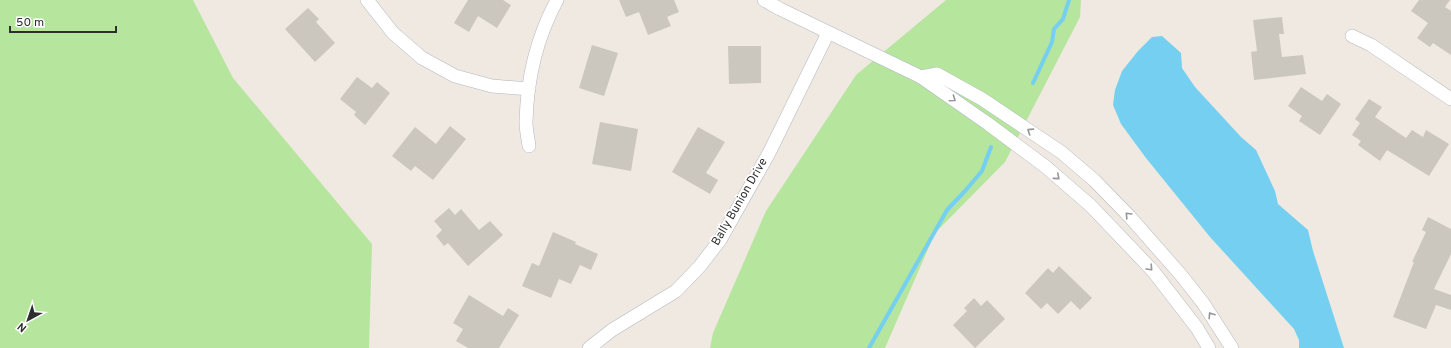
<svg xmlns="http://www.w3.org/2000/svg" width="1451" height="348" viewBox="0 0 1451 348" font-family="Overpass,sans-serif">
	<rect width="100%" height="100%" fill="#efe9e1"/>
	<!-- green -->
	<g fill="#b6e59e">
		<path d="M 0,0 L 193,0 L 233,78 L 372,244 L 369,348 L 0,348 Z"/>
		<path d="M 946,0 L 1081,0 L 1080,17 L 1005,162 L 935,233 L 885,348 L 710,348 L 713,333 L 766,211 L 856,75 Z"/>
	</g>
	<!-- water -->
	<path fill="#75cff0" d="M 1162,36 L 1181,53 L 1182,68 L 1195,87 L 1241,137 L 1256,150 L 1275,191 L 1278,204 L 1308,230 L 1313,251 L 1344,348 L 1299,348 L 1299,340 L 1294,329 L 1210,237 L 1146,158 L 1121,124 L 1113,105 L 1115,90 L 1122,71 L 1138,51 L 1152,37 Z"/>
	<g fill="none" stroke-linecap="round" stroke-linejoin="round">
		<!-- stream -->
		<g stroke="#75cff0" stroke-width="4">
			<path d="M 1033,83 L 1052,42 L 1054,29 L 1063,19 L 1069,0"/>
			<path d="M 869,348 L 947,210 L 965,191 L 982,171 L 991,147"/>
		</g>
	</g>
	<!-- building -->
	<g fill="#cbc7bf">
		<path d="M 468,0 L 503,0 L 511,5 L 497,28 L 478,16 L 469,32 L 454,23 Z"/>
		<path d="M 619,0 L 674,0 L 679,12 L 667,17 L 671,26 L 648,35 L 639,12 L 626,17 Z"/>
		<path d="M 1419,0 L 1450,0 L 1445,7 L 1451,11 L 1451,55 L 1433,43 L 1430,47 L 1417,38 L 1428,23 L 1411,11 Z"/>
		<path d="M 308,8 L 319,19 L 316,22 L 335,43 L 315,62 L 285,29 Z"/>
		<path d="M 1282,17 L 1284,34 L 1279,34 L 1282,57 L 1303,55 L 1306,74 L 1254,80 L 1251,52 L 1257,51 L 1253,20 Z"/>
		<path d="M 592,45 L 618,53 L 604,96 L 579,88 Z"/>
		<path d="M 728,46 L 761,46 L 761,83 L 729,84 Z"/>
		<path d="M 357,77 L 372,88 L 377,82 L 390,93 L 365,125 L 354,115 L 356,112 L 340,99 Z"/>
		<path d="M 1301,87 L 1322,101 L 1327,94 L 1341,104 L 1320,135 L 1299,121 L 1302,116 L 1288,106 Z"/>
		<path d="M 1369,99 L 1382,107 L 1375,117 L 1406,138 L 1412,130 L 1423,137 L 1426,130 L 1449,144 L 1429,176 L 1387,150 L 1380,161 L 1358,145 L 1361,141 L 1352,135 L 1360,123 L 1355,119 Z"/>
		<path d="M 600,122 L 638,129 L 631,171 L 592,164 Z"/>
		<path d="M 450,126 L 466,139 L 433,180 L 415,166 L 411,171 L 392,156 L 415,127 L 436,144 Z"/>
		<path d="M 698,127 L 725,142 L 706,173 L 718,180 L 710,194 L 672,172 Z"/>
		<path d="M 449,208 L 455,215 L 461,209 L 479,230 L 490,221 L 503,235 L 468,266 L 448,243 L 444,246 L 436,236 L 442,230 L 434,221 Z"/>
		<path d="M 1428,217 L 1451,229 L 1451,254 L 1434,289 L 1451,295 L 1451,310 L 1436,305 L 1426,329 L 1393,317 L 1414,262 L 1412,262 L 1426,232 L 1422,230 Z"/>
		<path d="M 553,232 L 576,242 L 575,244 L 598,254 L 591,270 L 580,265 L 571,284 L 559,279 L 551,298 L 522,286 L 532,263 L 539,266 Z"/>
		<path d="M 1059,266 L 1092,298 L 1080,310 L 1071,301 L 1058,314 L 1047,303 L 1041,309 L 1025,293 L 1048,268 L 1053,273 Z"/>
		<path d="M 469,295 L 503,316 L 508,308 L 519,315 L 499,348 L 468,348 L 456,341 L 463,329 L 453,323 Z"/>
		<path d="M 974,298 L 981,306 L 987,300 L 1005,319 L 975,348 L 953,325 L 967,311 L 964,308 Z"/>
	</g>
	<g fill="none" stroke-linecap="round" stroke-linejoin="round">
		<defs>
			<g id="street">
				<path d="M 367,0 L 393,33 L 422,58 L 455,76 L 492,86 L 529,89"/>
				<path d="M 764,0 L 780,9 L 921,77 L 987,123 L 1046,167 L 1091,206 L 1153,271 L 1197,328 L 1209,348"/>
				<path d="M 1352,36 L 1371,45 L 1451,99"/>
				<path d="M 921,77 L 937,74 L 982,99 L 1061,152 L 1094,180 L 1130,217 L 1181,275 L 1203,303 L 1232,348"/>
				<path d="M 529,146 C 528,138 526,130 526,122 C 527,80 537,37 557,0"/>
				<path d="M 589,348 L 612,330 L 676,291 L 700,266 L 720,240 L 769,153 L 828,33"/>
			</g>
		</defs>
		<!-- street casing -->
		<use href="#street" stroke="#b4b7c1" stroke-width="14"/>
		<!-- street -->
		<use href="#street" stroke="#fff" stroke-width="13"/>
	</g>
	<!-- one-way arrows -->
	<defs><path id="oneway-chevron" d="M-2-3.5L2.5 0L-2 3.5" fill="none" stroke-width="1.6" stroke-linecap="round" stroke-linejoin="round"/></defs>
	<g stroke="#969696">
		<use href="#oneway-chevron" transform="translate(953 99) rotate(35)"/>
		<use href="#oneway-chevron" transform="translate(1030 131) rotate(-147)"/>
		<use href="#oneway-chevron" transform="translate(1057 177) rotate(41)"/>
		<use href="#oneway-chevron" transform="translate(1128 215) rotate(-134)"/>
		<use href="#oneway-chevron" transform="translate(1150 268) rotate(47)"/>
		<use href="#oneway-chevron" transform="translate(1211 315) rotate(-123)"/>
	</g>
	<g text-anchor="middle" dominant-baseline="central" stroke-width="3.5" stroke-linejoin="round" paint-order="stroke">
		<!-- street labels -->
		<g font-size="12" fill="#2e2e2e" stroke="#fff">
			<text transform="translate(740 202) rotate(-60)">Bally Bunion Drive</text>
		</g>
	</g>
	<!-- north arrow -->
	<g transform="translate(28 320) rotate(220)" stroke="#ffffff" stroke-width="3" paint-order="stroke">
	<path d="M0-3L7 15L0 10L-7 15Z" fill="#2e2e2e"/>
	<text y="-6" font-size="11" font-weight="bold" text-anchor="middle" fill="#2e2e2e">N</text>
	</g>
	<!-- scale -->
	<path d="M10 26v6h106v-6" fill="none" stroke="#2e2e2e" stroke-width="2"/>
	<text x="16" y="26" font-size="12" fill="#2e2e2e" stroke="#ffffff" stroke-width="3" paint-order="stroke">50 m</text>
</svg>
